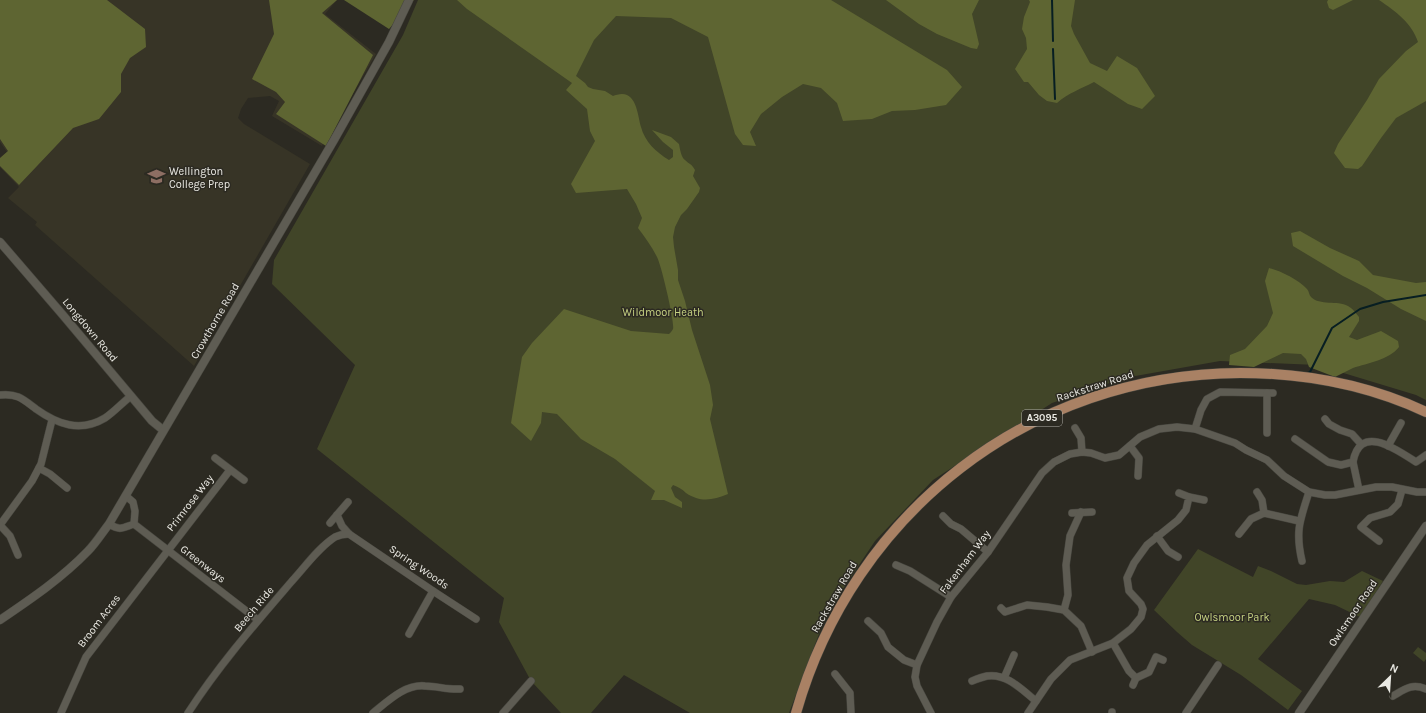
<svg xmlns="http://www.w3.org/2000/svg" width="1426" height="713" viewBox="0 0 1426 713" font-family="Karla,sans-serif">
	<rect width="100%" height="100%" fill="#2c2a22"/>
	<!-- built -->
	<path fill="#373426" d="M 75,0 L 337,0 L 325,14 L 376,54 L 322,146 L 272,116 L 279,101 L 270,96 L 248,98 L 241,109 L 238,118 L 244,124 L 310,164 L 194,366 L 35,225 L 37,222 L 8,198 L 19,187 L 0,167 L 0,158 L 7,152 L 0,142 L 0,56 Z"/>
	<!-- green -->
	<g fill="#414528">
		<path d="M 418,0 L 1426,0 L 1426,400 L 1416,395 L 1317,365 L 1220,361 L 1124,378 L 1052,403 L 933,480 L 875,541 L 827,613 L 789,713 L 690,713 L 624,675 L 591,713 L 561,713 L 531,681 L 499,622 L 504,598 L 317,449 L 355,365 L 272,284 L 274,260 L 403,35 Z"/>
		<path d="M 1198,549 L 1253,577 L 1258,566 L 1271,571 L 1297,584 L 1306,585 L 1330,581 L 1344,582 L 1362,571 L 1383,581 L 1360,617 L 1335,605 L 1309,599 L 1258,659 L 1302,691 L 1288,710 L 1241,675 L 1192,645 L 1177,632 L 1154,610 Z"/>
		<path d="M 1418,647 L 1426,653 L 1426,659 L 1424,662 L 1413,653 Z"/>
	</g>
	<!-- forest -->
	<g fill="#5e6532">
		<path d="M 0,0 L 107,0 L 145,29 L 146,47 L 130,58 L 121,74 L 121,92 L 99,119 L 73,128 L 19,185 L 0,166 L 0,158 L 8,151 L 0,139 Z"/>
		<path d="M 269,0 L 337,0 L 322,13 L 373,55 L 326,146 L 276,114 L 285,102 L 276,92 L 252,79 L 274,34 Z"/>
		<path d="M 344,0 L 414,0 L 389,29 Z"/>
		<path d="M 457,0 L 831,0 L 947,70 L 962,87 L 946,105 L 915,110 L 892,111 L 872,119 L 843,121 L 837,103 L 821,88 L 803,84 L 782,97 L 761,114 L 750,132 L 756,146 L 743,145 L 735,134 L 708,37 L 671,18 L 616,16 L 594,40 L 576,76 L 585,83 L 588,87 L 593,89 L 605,91 L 613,96 C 615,95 619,94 622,94 C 637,94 638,117 641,127 C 645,142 656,152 669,160 L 673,157 L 673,150 L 663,142 L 652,130 L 671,137 L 679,144 C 680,149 681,157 685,160 C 690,165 691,163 695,170 L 693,176 L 700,188 L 699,192 L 687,209 L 681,215 L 675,227 L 673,237 L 674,247 L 678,270 L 678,280 L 685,301 L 692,330 L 710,385 L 713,405 L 710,419 L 728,494 C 713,500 701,503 686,493 C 682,489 678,487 673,485 L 671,488 L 675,497 L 682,502 L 682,508 L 664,500 L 651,500 L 655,491 L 615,459 L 581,439 L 557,414 L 542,412 L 541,423 L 531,441 L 511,423 L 522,357 L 532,343 L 564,309 L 631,331 L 669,334 C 671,332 672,331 673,329 C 675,323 661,264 657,257 C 652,247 645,237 638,228 L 642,218 L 636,204 L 627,189 L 576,193 L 571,184 L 595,141 L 590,131 L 587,109 L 566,90 L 572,83 L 467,9 Z"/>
		<path d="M 886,0 L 979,0 L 972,14 L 979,44 L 977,49 L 971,48 L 937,34 L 919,24 Z"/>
		<path d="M 1029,0 L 1075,0 L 1071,26 L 1074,34 L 1090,63 L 1107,71 L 1117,56 L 1137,68 L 1155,96 L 1142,109 L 1128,104 L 1094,82 C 1081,89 1068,93 1057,103 L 1047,101 L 1039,95 L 1028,82 L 1024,82 L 1015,69 L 1027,49 L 1026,38 L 1022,29 L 1024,17 L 1030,2 Z"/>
		<path d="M 1328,0 L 1353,0 L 1333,10 L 1329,8 L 1327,2 Z"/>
		<path d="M 1379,0 L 1426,0 L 1426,101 L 1396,118 L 1381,138 L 1362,166 L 1358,169 L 1345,168 L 1334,153 L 1338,144 L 1367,100 L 1379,79 L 1406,51 L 1418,42 C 1412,23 1395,11 1379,0 Z"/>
		<path d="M 1300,231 L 1330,248 L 1359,261 L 1373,275 L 1416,283 L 1426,282 L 1426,321 L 1401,309 L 1367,288 L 1343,276 L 1293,246 L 1291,233 Z"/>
		<path d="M 1269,268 C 1281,271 1299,280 1307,289 C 1309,291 1309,295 1311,297 C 1320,306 1337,300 1348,306 C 1352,308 1356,313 1359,317 L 1359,321 L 1349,337 L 1357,340 L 1381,331 L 1398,341 L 1399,347 C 1389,360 1368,363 1353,368 C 1347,371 1341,374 1335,377 L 1309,367 L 1306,359 L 1301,354 L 1283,353 L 1254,367 L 1229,365 L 1230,355 L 1245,349 L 1267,326 L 1273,313 L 1265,281 Z"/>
	</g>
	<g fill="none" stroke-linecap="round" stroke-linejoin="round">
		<!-- stream -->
		<g stroke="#071e22" stroke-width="2">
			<path d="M 1052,0 L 1053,41"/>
			<path d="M 1053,49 L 1055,99"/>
			<path d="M 1308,373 L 1310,372 L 1332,328 L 1360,309 L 1383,302 L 1426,295"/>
		</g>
		<defs>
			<g id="minor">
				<path d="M 0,395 C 17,393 23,399 36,409 C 57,424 80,433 105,418 C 114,412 122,403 131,396"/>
				<path d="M 1325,419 L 1329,424 L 1340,430 L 1352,434 L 1361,444"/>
				<path d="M 1075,428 L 1081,438 L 1082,452"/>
				<path d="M 1195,429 L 1201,410 L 1207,399 L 1220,392 L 1273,393"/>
				<path d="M 1267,433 L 1267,393"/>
				<path d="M 1295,439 L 1328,462 L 1341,465 L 1353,462 C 1360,423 1396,449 1416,462 L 1426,455"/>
				<path d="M 1130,446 L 1139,458 L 1138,476"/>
				<path d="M 1388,446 L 1401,423"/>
				<path d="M 215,458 L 244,480"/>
				<path d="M 1353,462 L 1359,490"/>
				<path d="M 39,468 L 50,474 L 67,488"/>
				<path d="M 1257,492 L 1262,500 L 1264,513"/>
				<path d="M 126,496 L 133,502 L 135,511 L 134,524 L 258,620"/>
				<path d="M 1189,497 L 1204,500"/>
				<path d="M 1072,513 L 1092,512"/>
				<path d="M 337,515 L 342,526 L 349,534 L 433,591 L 476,619"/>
				<path d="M 943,516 L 951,524 L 961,529 L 988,552"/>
				<path d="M 330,523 L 348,502"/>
				<path d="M 109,524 C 121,531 122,528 134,524"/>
				<path d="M 0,525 L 32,481 L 41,464 L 52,420"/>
				<path d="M 0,525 L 10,536 L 18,555"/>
				<path d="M 1239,534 L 1251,519 L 1264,513 L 1299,521"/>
				<path d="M 1157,536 L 1168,551 L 1178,557"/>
				<path d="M 1379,541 L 1361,527 L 1370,518 L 1390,512 L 1398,504 L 1402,490"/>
				<path d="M 1302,561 C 1295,531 1300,520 1309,492"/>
				<path d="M 896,565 L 910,571 L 951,597"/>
				<path d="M 1001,608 L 1005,612 L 1027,605 L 1047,607 L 1064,610 L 1081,626 L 1092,652"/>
				<path d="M 1064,610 L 1068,595 L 1066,565 L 1070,536 L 1081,512"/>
				<path d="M 868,621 L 881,633 L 888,647 L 904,660 L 917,665"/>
				<path d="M 409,634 L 433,591"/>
				<path d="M 1113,643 L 1129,671 L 1136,678"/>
				<path d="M 835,674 L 850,693 L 851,713"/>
				<path d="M 1004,678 L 1014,655"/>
				<path d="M 972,681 C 977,679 982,677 987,676 C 1007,673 1022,690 1036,701"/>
				<path d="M 1133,685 L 1136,678 L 1149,672 L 1156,657 L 1163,660"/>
				<path d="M 1393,696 C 1405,689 1412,683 1426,689"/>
				<path d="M 61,713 L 86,657 L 230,470"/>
				<path d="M 188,713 C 219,665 255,624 292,581 C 305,567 318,548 335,537 C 339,535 344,534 349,534"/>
				<path d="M 373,713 C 388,701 405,684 425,686 C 437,686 448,690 460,689"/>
				<path d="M 503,713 L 531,681"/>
				<path d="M 931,713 L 917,686 L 915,677 L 917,665 L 937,622 L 951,597 L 988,552 L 1042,473 L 1054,462 L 1070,454 L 1082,452 L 1091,453 L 1105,458 L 1119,455 L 1140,437 L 1159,429 L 1177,427 L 1195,429 L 1235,443 L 1246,450 L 1267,460 L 1284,476 L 1309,492 L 1325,495 L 1335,495 L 1376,487 L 1392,487 L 1417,492 L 1426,492"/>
				<path d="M 1028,713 L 1051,679 L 1070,660 L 1113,643 L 1131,629 L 1141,617 L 1143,609 L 1141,604 L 1129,591 L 1127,578 L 1134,563 L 1147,545 L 1178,520 L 1186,510 L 1189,497 L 1179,493"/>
				<path d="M 1112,713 L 1112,712"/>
				<path d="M 1186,713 L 1218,665"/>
			</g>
			<g id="tertiary">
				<path d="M 0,242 L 62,314 L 152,421 L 163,430"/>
				<path d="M 0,620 C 31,599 62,578 88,551 C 96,543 102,533 109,524 L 334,140 L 389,42 L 409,0"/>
				<path d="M 1299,713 L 1426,526"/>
			</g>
			<path id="primary" d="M 796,713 C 853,512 1030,374 1240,373 C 1304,373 1368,385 1426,412"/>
		</defs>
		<!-- minor casing -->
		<use href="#minor" stroke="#47463f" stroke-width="8"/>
		<!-- tertiary casing -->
		<use href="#tertiary" stroke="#47463f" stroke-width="9"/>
		<!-- primary casing -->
		<use href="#primary" stroke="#47463f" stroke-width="11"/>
		<!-- minor -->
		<use href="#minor" stroke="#5e5c53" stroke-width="7"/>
		<!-- tertiary -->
		<use href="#tertiary" stroke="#5e5c53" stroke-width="8"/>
		<!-- primary -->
		<use href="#primary" stroke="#a98164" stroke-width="10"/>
	</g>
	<!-- icons -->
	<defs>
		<symbol id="school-bare" viewBox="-9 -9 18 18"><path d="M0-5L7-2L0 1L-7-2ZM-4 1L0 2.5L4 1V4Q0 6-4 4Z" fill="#8d6e63" stroke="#2c2a22" stroke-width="2.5" paint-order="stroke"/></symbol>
	</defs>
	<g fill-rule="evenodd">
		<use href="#school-bare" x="144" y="164" width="25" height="25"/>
	</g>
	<g text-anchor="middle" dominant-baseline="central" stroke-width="3" stroke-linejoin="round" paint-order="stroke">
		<!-- shield labels -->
		<rect fill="#2c2a22" stroke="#b1b0a9" stroke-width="1" x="1022" y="410" width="40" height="16" rx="3"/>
		<g font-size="10" font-weight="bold" fill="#eae9e3">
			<text x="1042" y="418">A3095</text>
		</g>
		<!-- poi labels -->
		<g font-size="11" fill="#eae9e3" stroke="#2c2a22" text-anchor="start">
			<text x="169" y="171">Wellington<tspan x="169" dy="13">College Prep</tspan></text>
		</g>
		<!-- park labels -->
		<g font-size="11" fill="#c6d282" stroke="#2c2a22">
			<text x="663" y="312">Wildmoor Heath</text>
			<text x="1232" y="617">Owlsmoor Park</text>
		</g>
		<!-- street labels -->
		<g font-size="11" fill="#eae9e3" stroke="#2c2a22">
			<text transform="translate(215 321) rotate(-60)">Crowthorne Road</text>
			<text transform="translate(90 330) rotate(50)">Longdown Road</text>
			<text transform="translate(1095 386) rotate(-18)">Rackstraw Road</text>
			<text transform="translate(190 503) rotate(-52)">Primrose Way</text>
			<text transform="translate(965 562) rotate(-53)">Fakenham Way</text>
			<text transform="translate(203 564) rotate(38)">Greenways</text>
			<text transform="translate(419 567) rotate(34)">Spring Woods</text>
			<text transform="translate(834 597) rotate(-60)">Rackstraw Road</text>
			<text transform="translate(254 609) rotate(-50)">Beech Ride</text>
			<text transform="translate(1353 613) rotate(-56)">Owlsmoor Road</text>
			<text transform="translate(99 621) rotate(-53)">Broom Acres</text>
		</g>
	</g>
	<!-- north arrow -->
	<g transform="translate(1390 677) rotate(25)" stroke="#2c2a22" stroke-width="3" paint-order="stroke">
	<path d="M0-3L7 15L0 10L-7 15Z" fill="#eae9e3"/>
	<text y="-6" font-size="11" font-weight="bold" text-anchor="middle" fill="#eae9e3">N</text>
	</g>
</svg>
